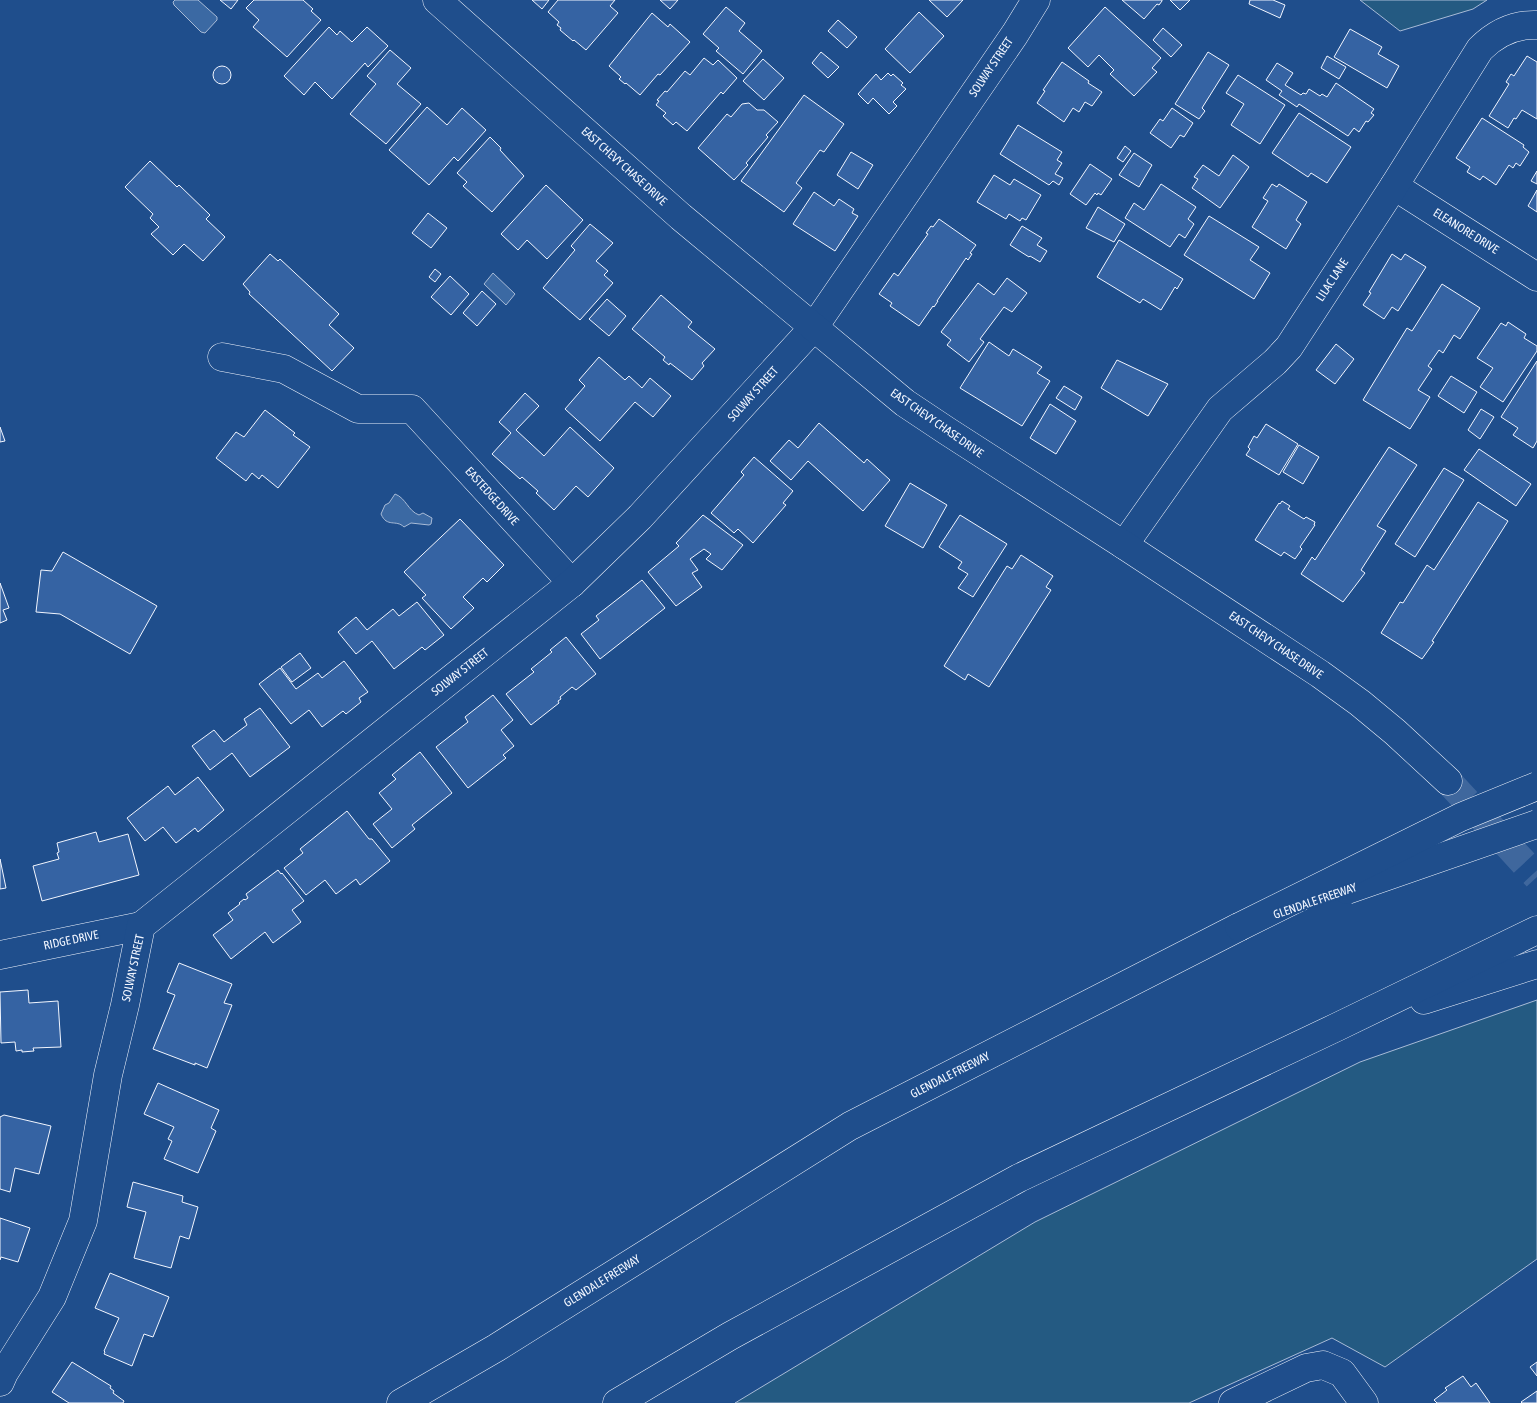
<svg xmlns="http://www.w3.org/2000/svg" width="1537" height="1403" viewBox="0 0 1537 1403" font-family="'Asap Condensed',sans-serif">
	<rect width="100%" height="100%" fill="#1f4e8c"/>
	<!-- green -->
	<g fill="#245a82" stroke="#a8bbd7">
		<path d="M 1360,0 L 1487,0 L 1473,9 L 1400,31 Z"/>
		<path d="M 1537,1000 L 1537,1259 L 1385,1367 L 1332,1338 L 1189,1403 L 735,1403 L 1035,1222 L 1360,1062 Z"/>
	</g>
	<!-- water -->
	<g fill="#3b69a3" stroke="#a8bbd7">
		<path d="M 175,0 L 198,0 L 217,17 L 217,20 L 205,33 L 201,32 L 174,5 L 173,2 Z"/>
		<path d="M 493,273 L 515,294 L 506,305 L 484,284 Z"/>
		<path d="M 395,494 C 406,498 408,511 419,515 L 423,513 L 432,518 L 431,524 L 429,525 L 411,523 L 404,527 C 396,519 387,528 381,514 L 385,505 L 389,503 Z"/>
	</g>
	<!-- building -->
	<g fill="#3563a3" stroke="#f2f6ff">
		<path d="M 220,0 L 238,0 L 231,9 Z"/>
		<path d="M 254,0 L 303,0 L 313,9 L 311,11 L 321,20 L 287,57 L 253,27 L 259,20 L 246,8 Z"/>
		<path d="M 532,0 L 549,0 L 542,9 Z"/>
		<path d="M 558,0 L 615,0 L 610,6 L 618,13 L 586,50 L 574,40 L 573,41 L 560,30 L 561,28 L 557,25 L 559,22 L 548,12 Z"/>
		<path d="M 660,0 L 678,0 L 670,9 Z"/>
		<path d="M 929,0 L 963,0 L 947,17 Z"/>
		<path d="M 1122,0 L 1162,0 L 1162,1 L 1159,5 L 1157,4 L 1144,19 Z"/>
		<path d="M 1170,0 L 1190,0 L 1180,10 Z"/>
		<path d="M 1250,0 L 1273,0 L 1285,5 L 1280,18 L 1249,4 Z"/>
		<path d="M 726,7 L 745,23 L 739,31 L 762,51 L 743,74 L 716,51 L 719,48 L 703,34 Z"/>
		<path d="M 1105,7 L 1161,58 L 1152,68 L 1157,72 L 1134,96 L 1110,74 L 1114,70 L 1099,55 L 1088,67 L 1068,48 Z"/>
		<path d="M 919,12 L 944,36 L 910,73 L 885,49 Z"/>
		<path d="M 652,13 L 668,27 L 670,24 L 690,42 L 660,75 L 658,74 L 640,95 L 626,83 L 625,84 L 619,79 L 621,77 L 609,66 Z"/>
		<path d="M 838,20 L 857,37 L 847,48 L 828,31 Z"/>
		<path d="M 329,27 L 337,35 L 340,31 L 352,42 L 367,27 L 388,46 L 368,67 L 365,63 L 332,99 L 315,82 L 304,95 L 284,76 Z"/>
		<path d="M 1163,28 L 1182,45 L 1171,57 L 1153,40 Z"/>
		<path d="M 1350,29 L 1382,47 L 1378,54 L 1399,66 L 1387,88 L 1334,57 Z"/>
		<path d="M 390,50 L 411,68 L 397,84 L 421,104 L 386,144 L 350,114 L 376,84 L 367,76 Z"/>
		<path d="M 821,52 L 839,67 L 828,78 L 812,63 Z"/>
		<path d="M 1208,52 L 1229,65 L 1202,108 L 1205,111 L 1199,119 L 1175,104 Z"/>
		<path d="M 1327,56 L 1346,67 L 1339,79 L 1321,68 Z"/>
		<path d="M 1527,56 L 1537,62 L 1537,119 L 1522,110 L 1516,119 L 1514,118 L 1508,128 L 1489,116 L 1509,84 L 1506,82 L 1511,74 L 1514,76 Z"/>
		<path d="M 704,58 L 713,65 L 718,60 L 737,78 L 723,94 L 721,92 L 687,131 L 676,122 L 673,125 L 663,116 L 666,113 L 656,105 L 659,101 L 657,100 L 665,91 L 667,92 L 685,71 L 690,75 Z"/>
		<path d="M 763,59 L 784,78 L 764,100 L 743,81 Z"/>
		<path d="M 1062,62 L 1089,81 L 1088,83 L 1102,92 L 1092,106 L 1085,102 L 1079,112 L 1073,108 L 1064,122 L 1037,103 L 1045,91 L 1043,90 Z"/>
		<path d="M 1277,63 L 1293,73 L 1285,85 L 1301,95 L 1303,93 L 1306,94 L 1309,89 L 1320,96 L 1322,94 L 1327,97 L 1336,83 L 1374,109 L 1371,113 L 1374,115 L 1368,122 L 1366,121 L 1359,132 L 1354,128 L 1348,136 L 1299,104 L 1297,107 L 1279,95 L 1282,91 L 1266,80 Z"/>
		<circle cx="222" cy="75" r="9"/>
		<path d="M 888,73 L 891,76 L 893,74 L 903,83 L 901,85 L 906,89 L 893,102 L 897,106 L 889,114 L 873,98 L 868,104 L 858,94 L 876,74 L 881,80 Z"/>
		<path d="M 1238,75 L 1285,105 L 1260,144 L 1231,125 L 1244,104 L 1226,93 Z"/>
		<path d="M 804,95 L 844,124 L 824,152 L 820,150 L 796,183 L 802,188 L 784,212 L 741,181 Z"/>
		<path d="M 749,103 L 757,110 L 764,110 L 778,122 L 766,135 L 768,137 L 746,163 L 748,165 L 734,180 L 698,148 L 727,114 L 731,117 L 742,104 Z"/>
		<path d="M 427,107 L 447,125 L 462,108 L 486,130 L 458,161 L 454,157 L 429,185 L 389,150 Z"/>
		<path d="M 1172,108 L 1193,123 L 1184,137 L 1180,135 L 1171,148 L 1150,133 L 1160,119 L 1163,121 Z"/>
		<path d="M 1299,113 L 1351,147 L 1327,183 L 1311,173 L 1308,177 L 1272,153 Z"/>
		<path d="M 1482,118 L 1524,145 L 1523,147 L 1529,152 L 1520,166 L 1516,163 L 1513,168 L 1509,165 L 1496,185 L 1483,176 L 1480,180 L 1467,172 L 1470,167 L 1456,158 Z"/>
		<path d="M 1018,125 L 1062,152 L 1057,160 L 1062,163 L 1055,174 L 1063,178 L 1059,185 L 1053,181 L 1049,185 L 1000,154 Z"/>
		<path d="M 490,137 L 501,148 L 500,150 L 524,176 L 492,212 L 463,186 L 467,182 L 457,173 Z"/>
		<path d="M 1125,146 L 1131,151 L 1123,162 L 1117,158 Z"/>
		<path d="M 851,152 L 873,165 L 858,189 L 837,175 Z"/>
		<path d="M 1134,153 L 1152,165 L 1139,187 L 1119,175 Z"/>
		<path d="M 1233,155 L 1249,167 L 1220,208 L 1192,188 L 1198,179 L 1194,177 L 1203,165 L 1219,176 Z"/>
		<path d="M 150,161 L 177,187 L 179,185 L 210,215 L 206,219 L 225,237 L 203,261 L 184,244 L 173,255 L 151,234 L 159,227 L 150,218 L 153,214 L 125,187 Z"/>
		<path d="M 1090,164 L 1112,179 L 1101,195 L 1098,193 L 1097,195 L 1095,193 L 1086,205 L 1070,194 Z"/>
		<path d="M 1537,171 L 1537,184 L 1531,181 Z"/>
		<path d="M 994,175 L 1010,185 L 1014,179 L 1041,195 L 1026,220 L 1022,218 L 1020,221 L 1009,214 L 1006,219 L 977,202 Z"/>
		<path d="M 1161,184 L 1196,207 L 1188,219 L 1194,224 L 1185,238 L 1179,234 L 1170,247 L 1125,218 L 1134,203 L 1144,210 Z"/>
		<path d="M 1272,184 L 1277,187 L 1279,184 L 1307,202 L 1296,220 L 1301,224 L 1286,249 L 1252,227 L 1268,201 L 1263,198 Z"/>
		<path d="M 546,185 L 583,220 L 547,259 L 527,240 L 518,250 L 501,234 Z"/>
		<path d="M 1537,190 L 1537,212 L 1528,206 Z"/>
		<path d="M 814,192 L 834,206 L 839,199 L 854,209 L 852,213 L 858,216 L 835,251 L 793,224 Z"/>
		<path d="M 1098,207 L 1125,224 L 1114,242 L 1086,228 Z"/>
		<path d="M 428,213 L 447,228 L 431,248 L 412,233 Z"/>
		<path d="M 1209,216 L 1259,247 L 1250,260 L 1270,273 L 1254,299 L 1184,255 Z"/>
		<path d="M 939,219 L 976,245 L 970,253 L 972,254 L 968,260 L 966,258 L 937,301 L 938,301 L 934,307 L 933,306 L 919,326 L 890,306 L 892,303 L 879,294 L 894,273 L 898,276 L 928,234 L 926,233 L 931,226 L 933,227 Z"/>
		<path d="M 590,224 L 613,243 L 596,261 L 608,271 L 604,275 L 613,283 L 580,320 L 543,288 L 575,250 L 571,246 Z"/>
		<path d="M 1022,226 L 1042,238 L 1037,245 L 1047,251 L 1040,262 L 1030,256 L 1029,257 L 1010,245 Z"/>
		<path d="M 1119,240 L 1183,279 L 1177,289 L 1175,287 L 1161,310 L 1143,299 L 1140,303 L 1097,277 Z"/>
		<path d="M 270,254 L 278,261 L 280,259 L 339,314 L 329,325 L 354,348 L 332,371 L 249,294 L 250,292 L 243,284 Z"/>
		<path d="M 1392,254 L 1401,260 L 1405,254 L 1426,267 L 1398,311 L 1392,307 L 1384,319 L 1363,305 L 1371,293 L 1369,292 Z"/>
		<path d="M 435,269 L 441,274 L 435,282 L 429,277 Z"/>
		<path d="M 450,276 L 469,294 L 451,315 L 431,297 Z"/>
		<path d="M 1007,278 L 1027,293 L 1012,312 L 1004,307 L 980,339 L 984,342 L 969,362 L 947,345 L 951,340 L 941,332 L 978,283 L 994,295 Z"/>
		<path d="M 1442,284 L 1480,308 L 1460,339 L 1454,335 L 1443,353 L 1439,350 L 1428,366 L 1432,369 L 1418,390 L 1430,397 L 1410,429 L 1363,400 L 1407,328 L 1412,331 Z"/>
		<path d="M 482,291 L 496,304 L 477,326 L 463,313 Z"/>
		<path d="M 661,295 L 692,322 L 688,327 L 715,349 L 702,363 L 704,366 L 692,380 L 670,363 L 669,365 L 663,360 L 665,357 L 632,329 Z"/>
		<path d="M 607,299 L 626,316 L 609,336 L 589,319 Z"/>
		<path d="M 1508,322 L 1526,334 L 1524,338 L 1537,346 L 1537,351 L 1503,402 L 1480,387 L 1493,368 L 1477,358 L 1501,323 L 1506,326 Z"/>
		<path d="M 989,342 L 1009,356 L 1013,349 L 1042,367 L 1037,373 L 1050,381 L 1022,426 L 960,388 Z"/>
		<path d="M 1336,344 L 1354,359 L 1335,384 L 1316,370 Z"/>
		<path d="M 599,357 L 625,380 L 629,376 L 642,388 L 650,378 L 671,396 L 653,417 L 635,402 L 600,441 L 565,409 L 585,386 L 579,380 Z"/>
		<path d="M 1117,360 L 1168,384 L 1148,416 L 1101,388 Z"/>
		<path d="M 1537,361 L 1537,441 L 1533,448 L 1513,435 L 1518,428 L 1501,417 Z"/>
		<path d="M 1451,376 L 1477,392 L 1464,413 L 1438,396 Z"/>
		<path d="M 1064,386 L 1082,397 L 1075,410 L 1056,398 Z"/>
		<path d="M 525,393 L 539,406 L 516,430 L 544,456 L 570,427 L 614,468 L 588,497 L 576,486 L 554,510 L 536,493 L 538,491 L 522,477 L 520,479 L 492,454 L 511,433 L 499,422 Z"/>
		<path d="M 1050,404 L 1076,421 L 1056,454 L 1030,438 Z"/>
		<path d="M 1481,409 L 1494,417 L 1480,439 L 1468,430 Z"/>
		<path d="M 265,410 L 295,433 L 293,435 L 310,447 L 278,488 L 262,475 L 259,479 L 252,473 L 246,481 L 216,458 L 236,432 L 244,437 Z"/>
		<path d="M 819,423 L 864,463 L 867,459 L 890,480 L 863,511 L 808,461 L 791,480 L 770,461 L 789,440 L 798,448 Z"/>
		<path d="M 1266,424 L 1298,444 L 1279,475 L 1246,455 L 1250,449 L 1248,447 L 1254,436 L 1257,438 Z"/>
		<path d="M 0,427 L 5,441 L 0,442 Z"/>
		<path d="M 1299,445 L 1319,457 L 1303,484 L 1283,472 Z"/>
		<path d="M 1389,447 L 1417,465 L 1377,526 L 1386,531 L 1361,570 L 1365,573 L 1343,602 L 1301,574 L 1312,557 L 1315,560 Z"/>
		<path d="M 1479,449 L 1531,484 L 1516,506 L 1464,470 Z"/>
		<path d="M 754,457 L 793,491 L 783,503 L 786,505 L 753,543 L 738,529 L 734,533 L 711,513 L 744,475 L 741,472 Z"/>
		<path d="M 1444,468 L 1464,480 L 1415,557 L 1395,544 Z"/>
		<path d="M 910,483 L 947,505 L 923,548 L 885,526 Z"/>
		<path d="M 1282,501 L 1290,506 L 1288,509 L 1304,519 L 1306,517 L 1315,522 L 1314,525 L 1315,525 L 1300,547 L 1302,549 L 1295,559 L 1284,552 L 1281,556 L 1255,540 L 1279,503 L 1280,504 Z"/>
		<path d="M 1478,502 L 1508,521 L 1432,641 L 1434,642 L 1422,659 L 1381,633 L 1400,602 L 1403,603 L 1427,565 L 1434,570 Z"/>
		<path d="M 703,515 L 743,545 L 722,570 L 706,559 L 711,554 L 704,549 L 690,559 L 698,570 L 692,573 L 702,587 L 676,606 L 648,572 L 679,546 L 676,543 Z"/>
		<path d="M 960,515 L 1007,544 L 973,597 L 958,588 L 968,574 L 958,568 L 962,562 L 939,547 Z"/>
		<path d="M 460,519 L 504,565 L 487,582 L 483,578 L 463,597 L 474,608 L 451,629 L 422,598 L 426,595 L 404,572 Z"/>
		<path d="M 63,552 L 157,606 L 130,654 L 60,614 L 36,612 L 41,570 L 52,571 Z"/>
		<path d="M 1021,555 L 1053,576 L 1046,587 L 1051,590 L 989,687 L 968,674 L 965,680 L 944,666 L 1007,566 L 1012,569 Z"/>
		<path d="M 642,580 L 665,608 L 600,659 L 581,634 L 599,620 L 596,616 Z"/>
		<path d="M 0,583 L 9,608 L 3,610 L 7,620 L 0,623 Z"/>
		<path d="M 417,602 L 444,635 L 425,650 L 422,647 L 394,669 L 372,641 L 356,654 L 338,632 L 356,617 L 367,630 L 393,609 L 399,616 Z"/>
		<path d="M 566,637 L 596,674 L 576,690 L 572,687 L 560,697 L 561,699 L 558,701 L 559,703 L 531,725 L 506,694 L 534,672 L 531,669 L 552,652 L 550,650 Z"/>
		<path d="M 300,653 L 311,668 L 292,682 L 281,667 Z"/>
		<path d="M 344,661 L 368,692 L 359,698 L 361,702 L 346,714 L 343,711 L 322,727 L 309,710 L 291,724 L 259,684 L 280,668 L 296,689 L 318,673 L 322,678 Z"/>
		<path d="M 493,695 L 513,720 L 501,730 L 514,746 L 503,755 L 506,758 L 468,788 L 436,747 L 468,722 L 465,717 Z"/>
		<path d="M 260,708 L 290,747 L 250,777 L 232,753 L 210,770 L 192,746 L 214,730 L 224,742 L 247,725 L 244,719 Z"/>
		<path d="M 420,752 L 452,793 L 412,825 L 415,829 L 392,848 L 373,824 L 392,809 L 379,793 L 396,779 L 392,775 Z"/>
		<path d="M 198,777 L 224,810 L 198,832 L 195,828 L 176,843 L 163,827 L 145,841 L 127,818 L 168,786 L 175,795 Z"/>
		<path d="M 347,811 L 369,839 L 372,839 L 390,861 L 360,885 L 356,879 L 336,894 L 325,880 L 306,895 L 284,868 L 303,853 L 300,849 Z"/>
		<path d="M 96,832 L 99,842 L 128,834 L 139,875 L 42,901 L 33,866 L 59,859 L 57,853 L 59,852 L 57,843 Z"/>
		<path d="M 0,859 L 6,888 L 0,889 Z"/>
		<path d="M 278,870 L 281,874 L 282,873 L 304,901 L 292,910 L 301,922 L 273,943 L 265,932 L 231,959 L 213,935 L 233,920 L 228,913 L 240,904 L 239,903 L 244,899 L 245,900 L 248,898 L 246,894 Z"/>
		<path d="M 179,963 L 232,984 L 224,1003 L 232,1005 L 207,1068 L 195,1063 L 195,1065 L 153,1049 L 175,995 L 167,992 Z"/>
		<path d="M 28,990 L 29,1003 L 58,1001 L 61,1047 L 33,1048 L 34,1051 L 22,1052 L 22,1050 L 16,1051 L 15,1042 L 1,1043 L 0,992 Z"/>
		<path d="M 158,1083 L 219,1110 L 211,1128 L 216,1131 L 198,1173 L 164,1159 L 172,1141 L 168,1139 L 174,1127 L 144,1114 Z"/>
		<path d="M 4,1115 L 51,1126 L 39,1174 L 15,1168 L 10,1192 L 0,1189 L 0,1117 Z"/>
		<path d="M 133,1182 L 183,1196 L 182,1202 L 198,1207 L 189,1239 L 180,1236 L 171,1268 L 134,1258 L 146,1212 L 127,1207 Z"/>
		<path d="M 0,1218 L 30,1228 L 18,1262 L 1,1257 L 0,1260 Z"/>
		<path d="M 110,1273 L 169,1297 L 153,1337 L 144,1334 L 132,1366 L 104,1354 L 105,1352 L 104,1351 L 119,1318 L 95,1308 Z"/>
		<path d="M 72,1362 L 111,1386 L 110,1388 L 114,1391 L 113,1393 L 124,1401 L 123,1403 L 69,1403 L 52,1392 Z"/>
		<path d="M 1537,1362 L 1537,1376 L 1530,1367 Z"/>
		<path d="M 1463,1376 L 1471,1387 L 1476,1383 L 1490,1403 L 1437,1403 L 1434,1400 L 1447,1390 L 1445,1388 Z"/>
		<path d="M 1537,1391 L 1537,1403 L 1522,1403 L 1521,1402 Z"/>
	</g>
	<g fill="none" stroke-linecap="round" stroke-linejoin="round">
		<!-- major-tunnel -->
		<path stroke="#3f679d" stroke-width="28" stroke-dasharray="28 14" stroke-linecap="butt" d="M 1448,781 L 1537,877"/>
		<defs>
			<g id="minor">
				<path d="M 1394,186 L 1537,277"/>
				<path d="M 222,357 L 284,369 L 358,409 L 412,409 L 572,583"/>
				<path d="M 1124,545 L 1220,409 L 1275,362 L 1289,347 L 1394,186 L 1480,49 C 1496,33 1514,24 1537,25"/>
				<path d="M 0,955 L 141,926"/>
				<path d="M 0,1382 L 4,1373 L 52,1297 L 83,1221 L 108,1075 L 125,1005 L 141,926 L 572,583 L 640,517 L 814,327 L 1015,34 L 1036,0"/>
				<path d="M 1233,1403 L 1306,1368 L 1323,1365 L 1342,1373 L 1364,1403"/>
			</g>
			<path id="major" d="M 437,0 L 681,217 L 905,403 L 947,431 L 1124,545 L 1320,674 L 1360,703 L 1395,732 L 1448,781"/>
			<g id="highway">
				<path d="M 1424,1000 L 1537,964"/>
				<path d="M 401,1403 L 496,1348 L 850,1126 L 1239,927"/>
				<path d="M 617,1403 L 730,1336 L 1019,1178 L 1337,1027 L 1537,930"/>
			</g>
		</defs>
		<!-- minor casing -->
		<use href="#minor" stroke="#f2f6ff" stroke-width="29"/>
		<!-- major casing -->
		<use href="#major" stroke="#f2f6ff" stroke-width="29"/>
		<!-- highway casing -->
		<use href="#highway" stroke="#f2f6ff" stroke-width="29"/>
		<!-- minor -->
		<use href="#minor" stroke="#1f4e8c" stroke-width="28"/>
		<!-- major -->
		<use href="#major" stroke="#1f4e8c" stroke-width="28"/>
		<!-- highway -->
		<use href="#highway" stroke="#1f4e8c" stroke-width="28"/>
		<defs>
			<g id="highway-bridge">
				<path d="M 1347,890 L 1537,824"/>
				<path d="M 1239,927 L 1461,817 L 1537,786"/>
			</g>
		</defs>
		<!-- highway-bridge casing -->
		<use href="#highway-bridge" stroke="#f2f6ff" stroke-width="29" stroke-linecap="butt"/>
		<!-- highway-bridge -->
		<use href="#highway-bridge" stroke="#1f4e8c" stroke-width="28"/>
	</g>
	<g text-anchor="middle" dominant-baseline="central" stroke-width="4" stroke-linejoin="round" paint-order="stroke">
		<!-- street labels -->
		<g font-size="12" fill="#f2f6ff" stroke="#1f4e8c">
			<text transform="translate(991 67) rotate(-56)">SOLWAY STREET</text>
			<text transform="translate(624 166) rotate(42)">EAST CHEVY CHASE DRIVE</text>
			<text transform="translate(1466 231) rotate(32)">ELEANORE DRIVE</text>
			<text transform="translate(1332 280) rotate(-57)">LILAC LANE</text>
			<text transform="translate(753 394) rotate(-48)">SOLWAY STREET</text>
			<text transform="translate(937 423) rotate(35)">EAST CHEVY CHASE DRIVE</text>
			<text transform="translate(492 496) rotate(48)">EASTEDGE DRIVE</text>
			<text transform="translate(1276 645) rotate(34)">EAST CHEVY CHASE DRIVE</text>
			<text transform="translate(460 672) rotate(-38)">SOLWAY STREET</text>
			<text transform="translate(1315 901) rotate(-19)">GLENDALE FREEWAY</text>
			<text transform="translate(71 940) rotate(-12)">RIDGE DRIVE</text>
			<text transform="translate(133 968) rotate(-78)">SOLWAY STREET</text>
			<text transform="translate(950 1075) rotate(-27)">GLENDALE FREEWAY</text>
			<text transform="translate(602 1281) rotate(-32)">GLENDALE FREEWAY</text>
		</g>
	</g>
</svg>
